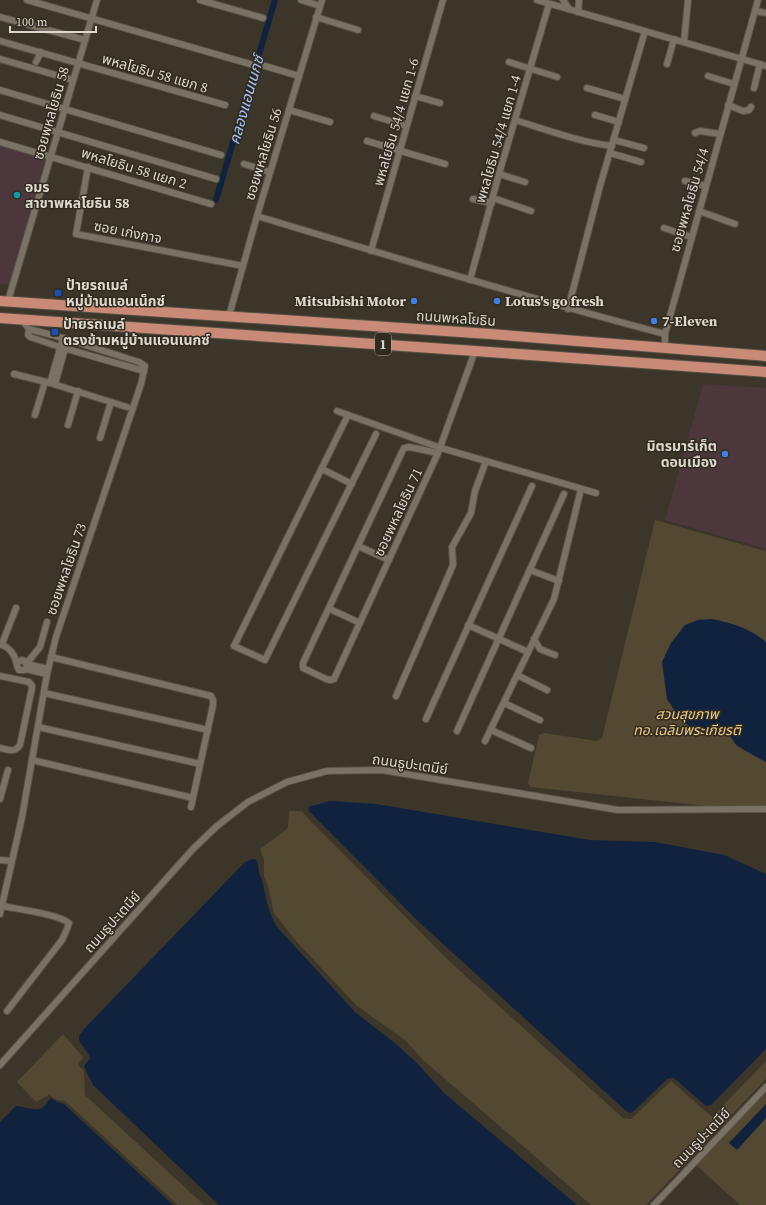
<svg xmlns="http://www.w3.org/2000/svg" width="766" height="1205" viewBox="0 0 766 1205" font-family="'Source Serif 4','Noto Sans Thai',serif">
	<rect width="100%" height="100%" fill="#3c3529"/>
	<!-- commercial -->
	<g fill="#4c373c">
		<path d="M 0,144 L 48,158 L 10,285 L 0,284 Z"/>
		<path d="M 703,384 L 766,388 L 766,549 L 665,520 Z"/>
	</g>
	<!-- green -->
	<g fill="#534832">
		<path d="M 655,520 L 766,551 L 766,808 L 707,806 L 530,787 L 528,783 L 539,735 L 544,733 L 597,741 L 602,738 Z"/>
		<path d="M 289,811 L 301,811 L 449,961 L 623,1118 L 631,1119 L 671,1081 L 712,1117 L 766,1061 L 766,1079 L 646,1205 L 591,1205 L 423,1060 L 405,1040 L 357,1006 L 295,940 L 274,913 L 268,886 L 264,877 L 264,860 L 260,849 L 288,828 Z"/>
		<path d="M 63,1034 L 83,1057 L 78,1065 L 84,1071 L 85,1095 L 204,1205 L 178,1205 L 65,1101 L 57,1100 L 49,1095 L 36,1102 L 17,1082 Z"/>
		<path d="M 766,1090 L 766,1205 L 740,1205 L 695,1164 Z"/>
	</g>
	<!-- water -->
	<g fill="#11223f">
		<path d="M 712,619 C 731,623 750,628 766,642 L 766,762 L 744,750 L 736,745 L 730,736 L 720,732 L 706,732 L 690,727 L 679,717 L 667,699 L 662,662 L 671,643 L 685,625 L 698,620 Z"/>
		<path d="M 330,801 L 376,804 L 590,840 L 655,842 L 724,855 L 766,874 L 766,1049 L 711,1105 L 706,1106 L 674,1078 L 672,1078 L 667,1079 L 634,1111 L 630,1113 L 626,1111 L 419,922 L 309,811 L 308,807 Z"/>
		<path d="M 253,859 L 256,860 C 259,864 258,867 259,872 C 260,876 262,880 263,884 C 266,900 269,913 277,927 L 355,1012 L 396,1044 L 418,1064 L 444,1093 L 577,1205 L 219,1205 L 93,1085 L 84,1066 L 90,1058 L 89,1055 L 79,1041 L 79,1036 L 84,1029 L 245,862 Z"/>
		<path d="M 51,1098 L 57,1102 L 64,1104 L 173,1205 L 0,1205 L 0,1122 L 16,1106 C 24,1106 34,1112 42,1108 C 46,1106 47,1101 51,1098 Z"/>
		<path d="M 766,1104 L 766,1118 L 737,1150 L 729,1143 Z"/>
	</g>
	<g fill="none" stroke-linecap="round" stroke-linejoin="round">
		<!-- canal -->
		<path stroke="#11223f" stroke-width="6" d="M 216,200 L 275,0"/>
		<defs>
			<g id="minor">
				<path d="M 27,0 L 250,64"/>
				<path d="M 200,0 L 263,18"/>
				<path d="M 301,0 L 320,6"/>
				<path d="M 537,0 L 766,66"/>
				<path d="M 563,0 L 569,9"/>
				<path d="M 755,11 L 766,13"/>
				<path d="M 578,12 L 579,0"/>
				<path d="M 0,17 L 85,40"/>
				<path d="M 316,17 L 358,30"/>
				<path d="M 0,41 L 225,105"/>
				<path d="M 684,42 L 688,0"/>
				<path d="M 0,59 L 73,80"/>
				<path d="M 36,62 L 41,52"/>
				<path d="M 509,62 L 557,77"/>
				<path d="M 667,64 L 674,39"/>
				<path d="M 265,66 L 299,76"/>
				<path d="M 708,76 L 734,84"/>
				<path d="M 587,88 L 625,99"/>
				<path d="M 754,88 L 760,64"/>
				<path d="M 0,90 L 221,155"/>
				<path d="M 415,96 L 440,103"/>
				<path d="M 728,105 L 743,111 L 749,110 L 751,107"/>
				<path d="M 289,110 L 330,122"/>
				<path d="M 0,115 L 216,179"/>
				<path d="M 595,115 L 619,122"/>
				<path d="M 374,116 L 406,126"/>
				<path d="M 515,120 C 547,130 579,142 612,146"/>
				<path d="M 695,133 L 700,131 L 720,134"/>
				<path d="M 614,140 L 644,148"/>
				<path d="M 367,141 L 445,164"/>
				<path d="M 0,142 L 211,204"/>
				<path d="M 610,153 L 641,162"/>
				<path d="M 244,164 L 270,172"/>
				<path d="M 88,167 L 76,234 L 243,266"/>
				<path d="M 499,174 L 525,182"/>
				<path d="M 685,181 L 706,186"/>
				<path d="M 493,198 L 531,211"/>
				<path d="M 473,199 L 492,203"/>
				<path d="M 699,211 L 735,224"/>
				<path d="M 257,216 C 393,257 528,298 665,334"/>
				<path d="M 664,228 L 691,237"/>
				<path d="M 371,251 L 443,0"/>
				<path d="M 470,280 L 499,174 L 549,4"/>
				<path d="M 8,301 L 97,0"/>
				<path d="M 568,309 L 600,186 L 645,31"/>
				<path d="M 229,316 L 257,216 L 322,0"/>
				<path d="M 29,329 L 28,335 L 30,337 L 60,347 L 144,371"/>
				<path d="M 665,348 L 665,334 L 758,0"/>
				<path d="M 14,374 L 50,383 L 127,407"/>
				<path d="M 50,383 L 63,338"/>
				<path d="M 55,384 L 66,345"/>
				<path d="M 337,411 L 441,448 L 596,493"/>
				<path d="M 35,415 L 45,382"/>
				<path d="M 348,415 L 234,646 L 265,660 L 376,434"/>
				<path d="M 68,425 L 78,391"/>
				<path d="M 100,438 L 111,402"/>
				<path d="M 438,453 L 409,447 L 404,448 L 402,452 L 303,663 L 303,668 L 326,679 L 330,680 L 334,679 L 438,453 L 475,351"/>
				<path d="M 322,469 L 352,484"/>
				<path d="M 358,546 L 389,560"/>
				<path d="M 530,570 L 559,581"/>
				<path d="M 330,609 L 360,623"/>
				<path d="M 468,625 L 528,652"/>
				<path d="M 534,639 L 540,649 L 555,655"/>
				<path d="M 0,644 C 8,647 14,653 16,661 C 17,665 17,667 19,670 L 25,670 L 27,667 L 25,661 L 22,660 L 17,663"/>
				<path d="M 2,644 L 16,608"/>
				<path d="M 51,657 L 211,696 L 213,700 L 213,705 L 191,807"/>
				<path d="M 27,663 L 40,647 L 47,622"/>
				<path d="M 27,664 L 48,669"/>
				<path d="M 26,669 L 47,674"/>
				<path d="M 517,675 L 547,690"/>
				<path d="M 0,676 L 29,682 L 32,686 L 32,688 L 20,745 C 15,753 8,750 0,748"/>
				<path d="M 44,693 L 208,730"/>
				<path d="M 396,696 L 453,565 L 452,547 L 471,513 L 475,491 L 486,461"/>
				<path d="M 504,703 L 540,720"/>
				<path d="M 426,719 L 532,486"/>
				<path d="M 38,727 L 200,764"/>
				<path d="M 491,730 L 531,748"/>
				<path d="M 457,731 L 564,494"/>
				<path d="M 485,741 L 554,599 L 581,489"/>
				<path d="M 32,760 L 193,798"/>
				<path d="M 0,799 L 8,770"/>
				<path d="M 0,860 L 11,861"/>
				<path d="M 2,906 C 17,909 58,914 69,923 L 67,929 L 62,940 L 7,1011"/>
				<path d="M 0,914 L 22,817 L 47,674 L 56,637 L 141,384 L 145,366 L 139,362 L 63,338 L 29,329 L 25,324 L 24,319"/>
				<path d="M 0,1065 L 193,849 L 217,826 L 248,802 L 287,782 L 327,771 L 382,770 L 618,810 L 766,809"/>
				<path d="M 654,1205 L 766,1087"/>
			</g>
			<g id="primary">
				<path d="M 0,301 L 490,334 L 766,356"/>
				<path d="M 0,318 L 475,351 L 766,372"/>
			</g>
		</defs>
		<!-- minor casing -->
		<use href="#minor" stroke="#575146" stroke-width="8"/>
		<!-- primary casing -->
		<use href="#primary" stroke="#575146" stroke-width="12"/>
		<!-- minor -->
		<use href="#minor" stroke="#7a7264" stroke-width="6"/>
		<!-- primary -->
		<use href="#primary" stroke="#c98a77" stroke-width="10"/>
	</g>
	<!-- markers -->
	<circle fill="#0f9aa8" stroke="#322b1f" stroke-width="1.5" cx="17" cy="195" r="4"/>
	<g fill="#1a4fb4" stroke="#322b1f" stroke-width="1.5">
		<rect x="54" y="289" width="8" height="8" rx="2"/>
		<rect x="51" y="328" width="8" height="8" rx="2"/>
	</g>
	<g fill="#3f7fe0" stroke="#322b1f" stroke-width="1.5">
		<circle cx="414" cy="301" r="4"/>
		<circle cx="497" cy="301" r="4"/>
		<circle cx="654" cy="321" r="4"/>
		<circle cx="725" cy="454" r="4"/>
	</g>
	<g text-anchor="middle" dominant-baseline="central" stroke-width="3" stroke-linejoin="round" paint-order="stroke">
		<!-- shield labels -->
		<rect fill="#322b1f" stroke="#a9a49b" stroke-width="1" x="375" y="333" width="16" height="22" rx="3"/>
		<g font-size="13" font-weight="bold" fill="#dcd8d0">
			<text x="383" y="344">1</text>
		</g>
		<!-- street labels -->
		<g font-size="14" fill="#dcd8d0" stroke="#322b1f">
			<text transform="translate(155 73) rotate(16)">พหลโยธิน 58 แยก 8</text>
			<text transform="translate(51 113) rotate(-74)">ซอยพหลโยธิน 58</text>
			<text transform="translate(396 122) rotate(-74)">พหลโยธิน 54/4 แยก 1-6</text>
			<text transform="translate(498 139) rotate(-74)">พหลโยธิน 54/4 แยก 1-4</text>
			<text transform="translate(263 154) rotate(-73)">ซอยพหลโยธิน 56</text>
			<text transform="translate(134 168) rotate(17)">พหลโยธิน 58 แยก 2</text>
			<text transform="translate(689 200) rotate(-74)">ซอยพหลโยธิน 54/4</text>
			<text transform="translate(128 232) rotate(11)">ซอย เก่งกาจ</text>
			<text transform="translate(456 318) rotate(4)">ถนนพหลโยธิน</text>
			<text transform="translate(398 512) rotate(-65)">ซอยพหลโยธิน 71</text>
			<text transform="translate(66 569) rotate(-71)">ซอยพหลโยธิน 73</text>
			<text transform="translate(410 764) rotate(8)">ถนนธูปะเตมีย์</text>
			<text transform="translate(112 922) rotate(-48)">ถนนธูปะเตมีย์</text>
			<text transform="translate(701 1138) rotate(-46)">ถนนธูปะเตมีย์</text>
		</g>
		<!-- poi labels -->
		<g font-size="14" font-weight="bold" fill="#dcd8d0" stroke="#322b1f" text-anchor="start">
			<text x="25" y="187">อมร<tspan x="25" dy="16">สาขาพหลโยธิน 58</tspan></text>
			<text x="66" y="285">ป้ายรถเมล์<tspan x="66" dy="16">หมู่บ้านแอนเน็กซ์</tspan></text>
			<text x="406" y="301" text-anchor="end">Mitsubishi Motor</text>
			<text x="505" y="301">Lotus's go fresh</text>
			<text x="662" y="321">7-Eleven</text>
			<text x="63" y="324">ป้ายรถเมล์<tspan x="63" dy="16">ตรงข้ามหมู่บ้านแอนเนกซ์</tspan></text>
			<text x="717" y="446" text-anchor="end">มิตรมาร์เก็ต<tspan x="717" dy="16">ดอนเมือง</tspan></text>
		</g>
		<!-- park labels -->
		<g font-size="14" font-style="italic" fill="#eccb8b" stroke="#322b1f">
			<text x="687" y="714">สวนสุขภาพ<tspan x="687" dy="16">ทอ.เฉลิมพระเกียรติ</tspan></text>
		</g>
		<!-- water labels -->
		<g font-size="15" font-style="italic" fill="#a1c3fc" stroke="#322b1f">
			<text transform="translate(246 100) rotate(-74)">คลองแอนเนกซ์</text>
		</g>
	</g>
	<!-- scale -->
	<path d="M10 26v6h86v-6" fill="none" stroke="#dcd8d0" stroke-width="2"/>
	<text x="16" y="26" font-size="12" fill="#dcd8d0" stroke="#322b1f" stroke-width="3" paint-order="stroke">100 m</text>
</svg>
